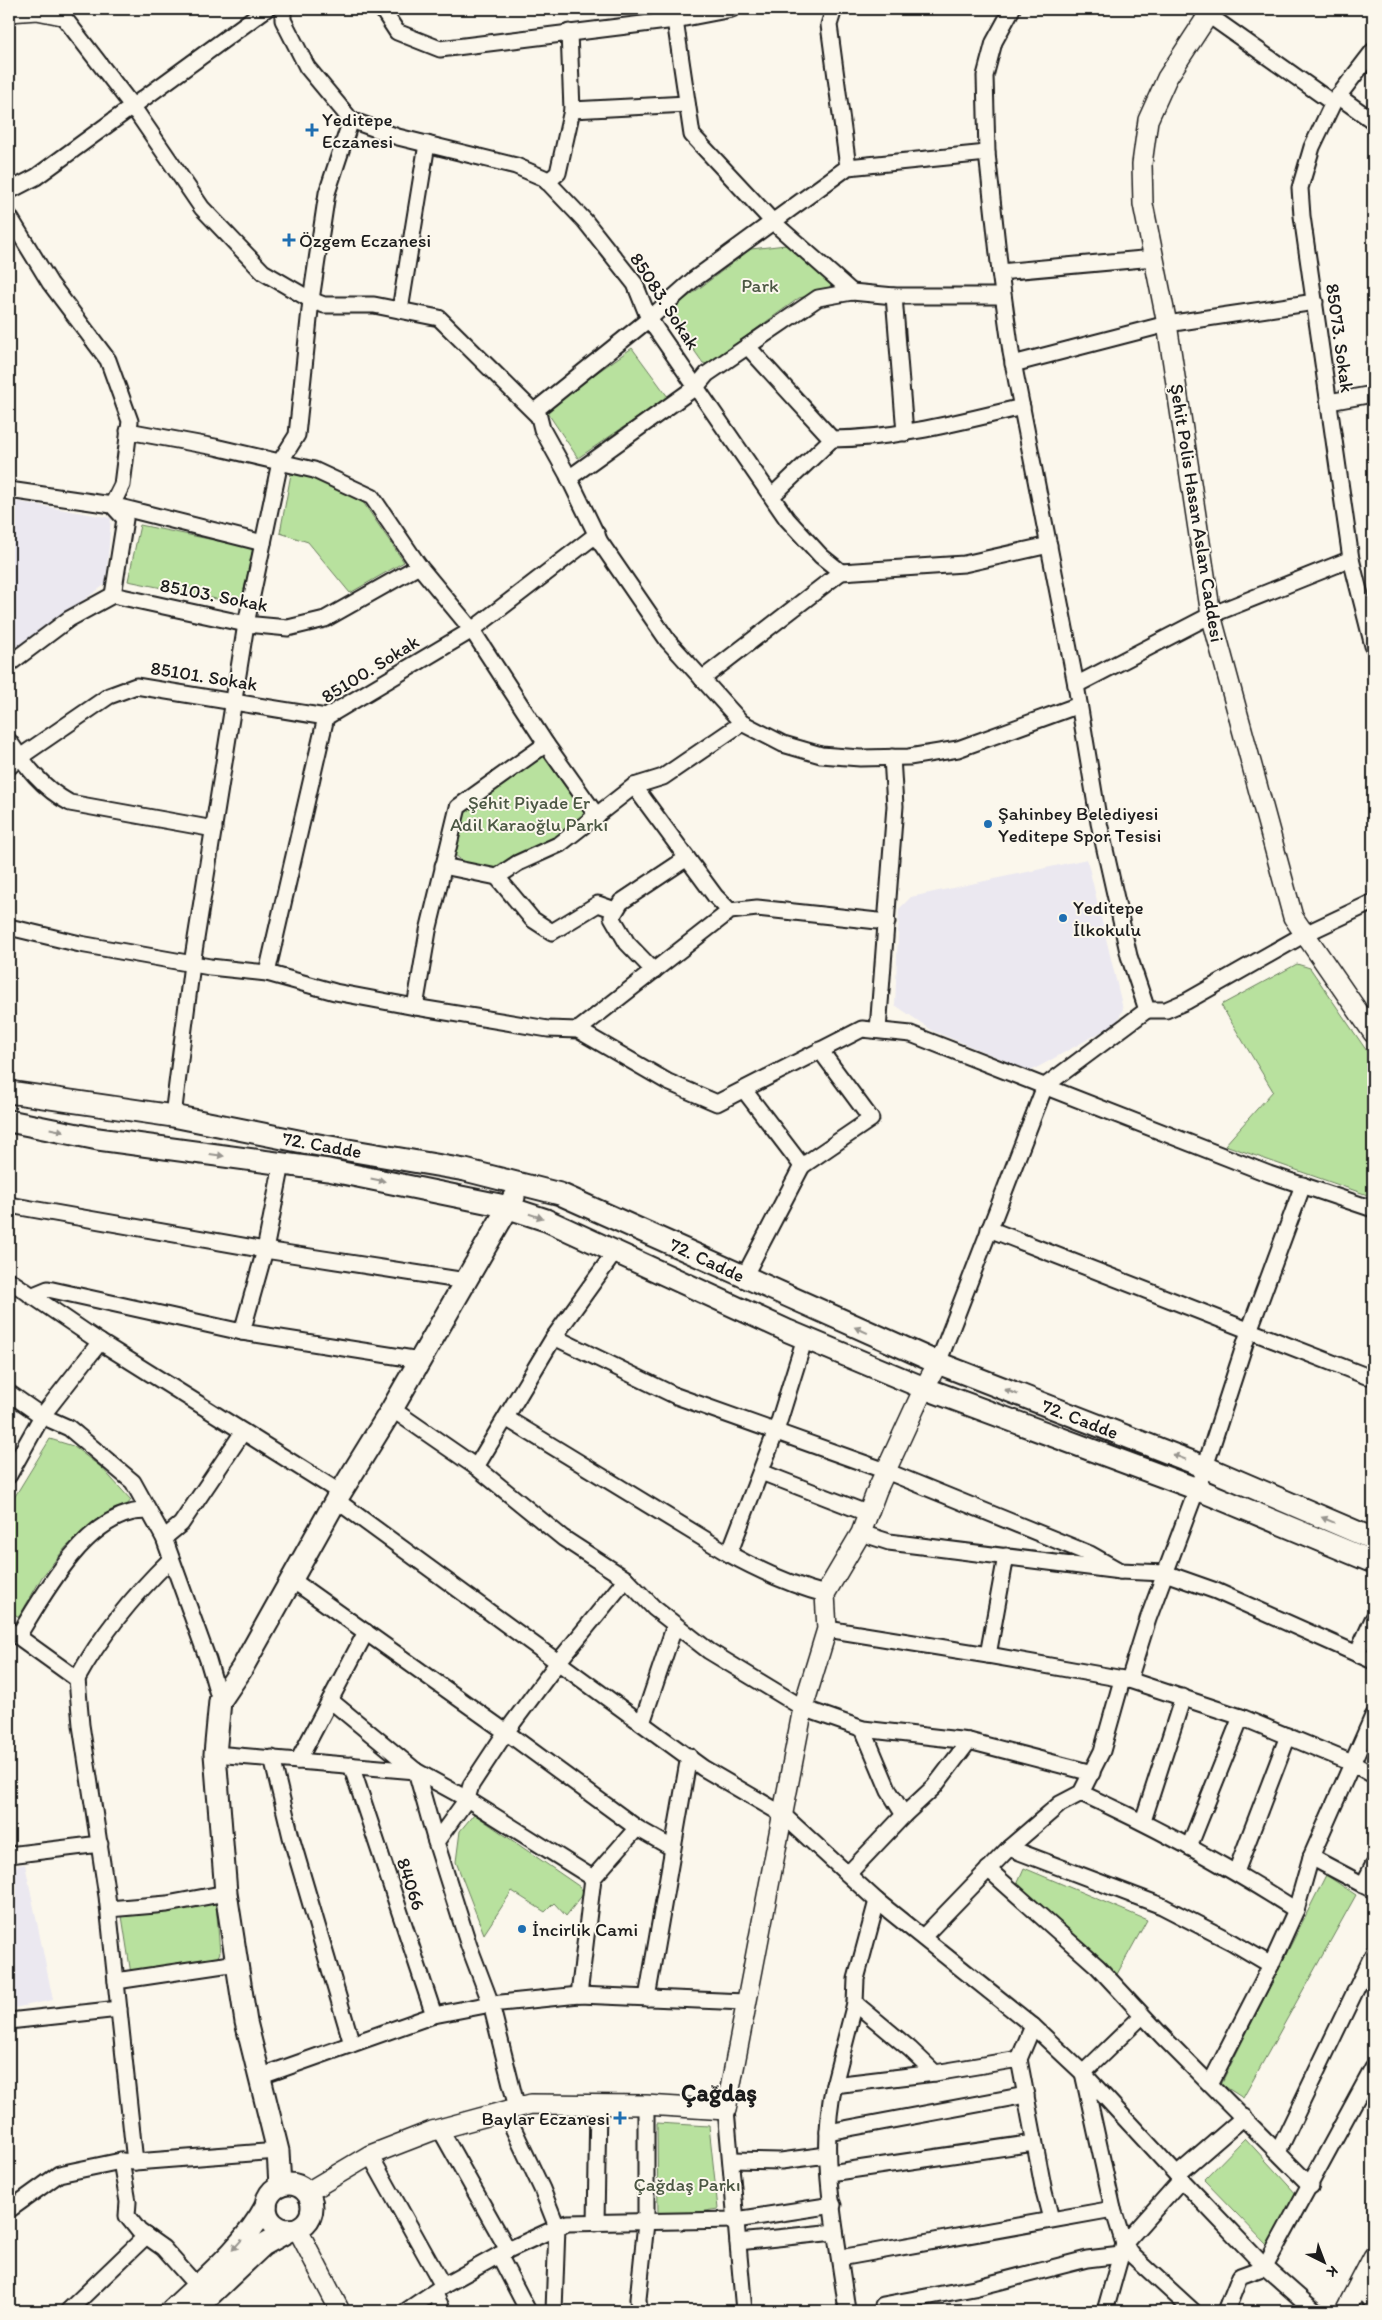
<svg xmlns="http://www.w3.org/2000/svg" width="1382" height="2320" viewBox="0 0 1382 2320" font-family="Itim,sans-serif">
	<rect width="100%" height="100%" fill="#fbf7ec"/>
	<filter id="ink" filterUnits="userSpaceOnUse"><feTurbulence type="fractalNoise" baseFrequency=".02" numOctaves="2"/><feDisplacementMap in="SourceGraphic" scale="10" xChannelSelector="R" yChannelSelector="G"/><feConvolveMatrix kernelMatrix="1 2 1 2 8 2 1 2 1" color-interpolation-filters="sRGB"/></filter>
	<g filter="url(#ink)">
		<!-- built -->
		<g fill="#ebe8f0">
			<path d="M 9,500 L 111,518 L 106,584 L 9,654 Z"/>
			<path d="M 1087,859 L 1123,1009 L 1117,1023 L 1031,1071 L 933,1031 L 895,1005 L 899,909 L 911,897 Z"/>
			<path d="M 9,1403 L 17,1411 L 9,1450 Z"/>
			<path d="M 25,1864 L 53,2000 L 9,2009 L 9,1867 Z"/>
		</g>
		<!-- green -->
		<g fill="#b8e19e" stroke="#6a7e5d">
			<path d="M 786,245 L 831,285 L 825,292 L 799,298 L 708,364 L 703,363 L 670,316 L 672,309 L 751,249 Z"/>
			<path d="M 632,348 L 668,397 L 578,458 L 545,409 Z"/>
			<path d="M 291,474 L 326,479 L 363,502 L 404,562 L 350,593 L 308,542 L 280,533 Z"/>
			<path d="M 140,525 L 253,548 L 241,604 L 128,581 Z"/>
			<path d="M 543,756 L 587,817 L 513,871 L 474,871 L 454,854 L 461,813 Z"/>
			<path d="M 1297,964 L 1310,968 L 1373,1060 L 1373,1197 L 1225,1145 L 1273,1091 L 1221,1005 Z"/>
			<path d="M 50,1439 L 73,1446 L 102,1468 L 131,1500 L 125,1508 L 99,1520 L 66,1547 L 42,1577 L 19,1617 L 9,1611 L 9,1506 Z"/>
			<path d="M 474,1814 L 580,1887 L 584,1893 L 566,1916 L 554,1903 L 545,1912 L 512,1891 L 484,1934 L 456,1862 L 460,1831 Z"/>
			<path d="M 1024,1868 L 1147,1920 L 1116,1976 L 1016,1886 Z"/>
			<path d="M 1326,1875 L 1356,1895 L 1243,2098 L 1221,2084 Z"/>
			<path d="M 216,1903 L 220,1953 L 216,1960 L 131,1974 L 122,1916 Z"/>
			<path d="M 657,2123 L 709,2126 L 718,2209 L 658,2218 Z"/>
			<path d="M 1245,2138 L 1298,2196 L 1267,2245 L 1204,2180 Z"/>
		</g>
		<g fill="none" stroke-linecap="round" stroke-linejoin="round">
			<defs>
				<g id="minor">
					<path d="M 283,9 L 283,20 L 307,67 L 351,120 L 398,137 L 516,166 L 544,178 L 585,221 L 635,284 L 649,319 L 787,519 L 821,556 L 841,572 L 964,564 L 1049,545"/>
					<path d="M 382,9 L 397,32 L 440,49 L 675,20 L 732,9"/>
					<path d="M 834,9 L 829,25 L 848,167"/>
					<path d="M 1012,9 L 994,42 L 985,76 L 987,153 L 1000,272 L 1011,352 L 1076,685 L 1099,823 L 1129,956 L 1147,1010 L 1166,1010 L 1187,1001 L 1305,934 L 1373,902"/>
					<path d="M 1200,9 L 1333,103"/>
					<path d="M 62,15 L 133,107 L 202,208 L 263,272 L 311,300 L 324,305 L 374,305 L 439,318 L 537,415"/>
					<path d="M 675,20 L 692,135 L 773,222 L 852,292"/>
					<path d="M 1373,51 L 1333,103 L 1312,147 L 1300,188 L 1302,216 L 1351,559 L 1373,646"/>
					<path d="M 1338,96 L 1373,121"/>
					<path d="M 572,110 L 687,104"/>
					<path d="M 987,153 L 848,167 L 693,280 L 649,319 L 537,409 L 542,429 L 567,474 L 600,542 L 668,641 L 742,723 L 783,744 L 821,755 L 860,758 L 909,757 L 958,749 L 1079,705"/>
					<path d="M 547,182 L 558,173 L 572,110 L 569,32"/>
					<path d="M 9,191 L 36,177 L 266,9"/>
					<path d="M 9,216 L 50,283 L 108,360 L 130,421 L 122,485 L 112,505 L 263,543"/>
					<path d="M 1000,272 L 1154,258"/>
					<path d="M 894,296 L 905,433"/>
					<path d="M 400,310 L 427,144"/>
					<path d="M 748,347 L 832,439 C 896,439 959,422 1022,407"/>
					<path d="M 1013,364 L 1167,324 L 1315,302"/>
					<path d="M 1329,402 L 1373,394"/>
					<path d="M 128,431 L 215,447 L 314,470 L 372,497 L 419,566 L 472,630 L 546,744 L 597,816"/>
					<path d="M 569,478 L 697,386 L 707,374 L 818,298 L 852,292 L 894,296 L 1003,296"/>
					<path d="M 9,490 L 112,505 L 125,519 L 113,595"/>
					<path d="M 772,496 L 832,439"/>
					<path d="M 9,664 L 69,619 L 113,595 L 246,624 L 288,628 L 325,619 L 419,566"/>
					<path d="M 702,679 L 841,572"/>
					<path d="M 1076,685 L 1211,615 L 1351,559"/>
					<path d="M 9,741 C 26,766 42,788 70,803 L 214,829"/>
					<path d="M 9,767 L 20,757 L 109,696 L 136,686 L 326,717"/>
					<path d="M 634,786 L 715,896 L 730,911"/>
					<path d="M 443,866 L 497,877 L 518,863 L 560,844 L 634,786 L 663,777 L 742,723"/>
					<path d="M 497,877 L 532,919 L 552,932 L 598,904 L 615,910"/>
					<path d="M 9,927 L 80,944 L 210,967 L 267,973 L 335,992 L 415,1007 L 548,1029 L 578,1030 L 668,1082 L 717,1103 L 862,1029 L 911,1034 L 1269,1174 L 1373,1209"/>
					<path d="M 654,971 L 627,943 L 612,917 L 621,902 L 687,858"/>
					<path d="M 267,973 L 326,717 L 472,630 L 597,534"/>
					<path d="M 415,1007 L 428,931 L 458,807 L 546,744"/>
					<path d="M 578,1030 L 730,911 L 757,908 L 887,922"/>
					<path d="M 878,1030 L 895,806 L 892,757"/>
					<path d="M 744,1090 L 802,1166 L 744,1277"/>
					<path d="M 173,1116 L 192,964 L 246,624 L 280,462 L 297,435 L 311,300 L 327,193 L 351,120"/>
					<path d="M 802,1166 L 871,1119 L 820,1050"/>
					<path d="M 9,1205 L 265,1250 L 466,1281"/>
					<path d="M 989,1229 L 1366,1376 L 1373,1375"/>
					<path d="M 9,1280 L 100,1342 L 341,1493"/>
					<path d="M 31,1296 L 48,1289 L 242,1332 L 420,1360"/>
					<path d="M 242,1332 L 265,1250 L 282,1164"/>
					<path d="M 554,1337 L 676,1396 L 886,1471 L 1090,1554 L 1120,1571"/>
					<path d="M 938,1363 L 1045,1086 L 1147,1010"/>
					<path d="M 9,1393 L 42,1416 L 69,1428 L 133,1482 L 164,1538 L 208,1660 L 220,1701"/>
					<path d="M 392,1409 L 476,1467 L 563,1538 L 626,1579 L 654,1608 L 709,1651 L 803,1708 L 863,1729 L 969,1741 L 1092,1773"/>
					<path d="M 506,1418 L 729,1554 C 760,1571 791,1585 825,1594"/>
					<path d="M 476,1467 L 554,1337 L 615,1252"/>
					<path d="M 761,1472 L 869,1514"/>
					<path d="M 9,1475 L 42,1416 L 100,1342"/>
					<path d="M 336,1500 L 703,1768 L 782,1814 L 877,1901 L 1033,2026 L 1083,2073 L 1177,2175 L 1265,2267 L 1315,2311"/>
					<path d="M 861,1533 L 889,1542 L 1120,1571 L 1165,1573 L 1216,1591 L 1373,1661"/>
					<path d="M 164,1538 L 181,1524 L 243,1432"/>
					<path d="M 729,1554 L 776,1431 L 805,1338"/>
					<path d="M 291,1579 L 506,1732 L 637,1828 L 672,1848"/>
					<path d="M 827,1629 L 988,1655 L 1129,1680 L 1241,1717 L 1352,1763 L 1373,1775"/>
					<path d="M 9,1630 L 77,1679 L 81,1725 L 107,1896 L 135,2162"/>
					<path d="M 18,1636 C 43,1596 81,1525 130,1513 C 136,1511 143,1511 149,1511"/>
					<path d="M 1357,1654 L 1373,1619"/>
					<path d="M 988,1655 L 1006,1556"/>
					<path d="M 77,1679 C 101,1635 134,1595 171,1559"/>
					<path d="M 1129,1680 L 1148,1619 L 1205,1467 L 1249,1331 L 1303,1185"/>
					<path d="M 330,1700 L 416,1771 L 467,1799 L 593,1878"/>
					<path d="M 642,1723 L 675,1625"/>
					<path d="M 863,1729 L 889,1791 L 904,1815"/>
					<path d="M 215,1754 L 416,1771"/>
					<path d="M 272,1758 L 291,1837 L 352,2044"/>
					<path d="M 298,1761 L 366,1632"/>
					<path d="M 351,1765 L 434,2015"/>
					<path d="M 416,1771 L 436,1842"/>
					<path d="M 1081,1793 C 1156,1827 1227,1866 1296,1910"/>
					<path d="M 1143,1821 L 1183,1697"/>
					<path d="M 1189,1847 L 1241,1717"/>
					<path d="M 1009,1848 L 1162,1906 L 1232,1942 L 1271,1965"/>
					<path d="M 9,1855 L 100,1844"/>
					<path d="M 1311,1857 L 1373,1890"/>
					<path d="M 988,1869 L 1098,1967 L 1162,2036 L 1311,2186"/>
					<path d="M 1236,1872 L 1288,1736"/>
					<path d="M 848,1874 L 904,1815 L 934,1787 L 969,1741"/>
					<path d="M 1363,1885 L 1373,1866"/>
					<path d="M 877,1901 L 856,1979 L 855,2003 L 834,2085 L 935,2073 L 1019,2059"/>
					<path d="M 109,1909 L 167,1904 L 226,1893"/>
					<path d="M 923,1937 L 1009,1848 L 1060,1804 L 1081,1793 L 1102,1751 L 1122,1680"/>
					<path d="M 116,1981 L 237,1963"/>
					<path d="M 579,1995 L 593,1878 L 637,1828"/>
					<path d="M 647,1998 L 689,1756"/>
					<path d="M 855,2003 L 910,2049 L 935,2073"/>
					<path d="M 1142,2016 L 1083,2073 L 1113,2209 L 1124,2244 L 1133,2256 L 1193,2311"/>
					<path d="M 9,2021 L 119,2009"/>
					<path d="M 1033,2026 L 1019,2059 L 1044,2192 L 1051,2219"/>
					<path d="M 259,2077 L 434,2015 L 491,2004 L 579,1995 L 745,2002"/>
					<path d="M 1210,2084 L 1271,1965 L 1296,1910 L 1311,1857 L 1373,1716"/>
					<path d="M 834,2085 C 817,2159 838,2237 847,2311"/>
					<path d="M 517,2108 L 491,2004 L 469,1946 L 436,1842 L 467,1799 L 471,1785 L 506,1732 L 559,1661 L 626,1579"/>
					<path d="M 726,2110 L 744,2311"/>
					<path d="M 505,2111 L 542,2189 L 557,2227 L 554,2311"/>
					<path d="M 440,2129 L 508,2250"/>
					<path d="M 828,2132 L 1026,2095"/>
					<path d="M 1278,2152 L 1373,1954"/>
					<path d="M 370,2155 L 443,2286"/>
					<path d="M 731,2160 L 781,2161 L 827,2155"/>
					<path d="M 121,2161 L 128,2202 L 127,2216 L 139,2231 L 163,2248 L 197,2286"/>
					<path d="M 830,2173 L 1034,2143"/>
					<path d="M 1177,2175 L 1244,2117"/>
					<path d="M 9,2210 L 59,2174 L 121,2161 L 135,2162 L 278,2151"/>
					<path d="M 596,2223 L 598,2104"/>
					<path d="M 738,2242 L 835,2232"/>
					<path d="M 499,2255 L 528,2311"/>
					<path d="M 840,2258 L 1113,2209"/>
					<path d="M 1357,2286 L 1373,2303"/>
					<path d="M 435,2294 L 443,2311"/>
					<path d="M 883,2305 L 974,2288 L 1087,2259 L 1121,2255"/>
					<path d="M 68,2311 L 146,2236"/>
					<path d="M 406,2311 L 443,2286 L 508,2250 L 567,2223 L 736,2220 L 833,2205"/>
					<path d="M 639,2311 L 638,2299 L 646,2223 L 646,2105"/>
					<path d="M 1105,2311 L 1124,2244 L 1181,2180"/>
					<path d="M 1226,2311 L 1240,2276 L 1265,2267 L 1373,2068"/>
				</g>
				<g id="tertiary">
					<path d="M 1212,9 L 1167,78 L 1148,120 L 1142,164 L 1143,204 L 1167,324 L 1211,615 L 1293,917 L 1373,1033"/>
					<path d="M 9,12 L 37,10 L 62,15 L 64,9"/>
					<path d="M 306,2193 L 370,2155 L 432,2131 L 531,2104 L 646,2105 L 726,2110 L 803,1708 L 827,1629 L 825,1594 L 861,1533 L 877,1490 L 924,1388 L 938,1363"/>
					<path d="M 297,2228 L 340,2311"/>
					<path d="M 1345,2311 L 1373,2257"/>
				</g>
				<g id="secondary">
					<path d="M 9,1092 L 173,1116 L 313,1144 L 465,1170 L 560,1194 L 938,1363 L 1205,1467 L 1373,1539"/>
					<path d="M 9,1121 L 98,1139 L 328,1170 L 500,1205 L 546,1220 L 788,1331 L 924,1388 L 1197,1489 L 1373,1562"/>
					<circle cx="289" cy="2207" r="23"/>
					<path d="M 280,2186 L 278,2151 L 246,2022 L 226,1893 L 215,1754 L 220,1701 L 241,1670 L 336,1500 L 392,1409 L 514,1197"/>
					<path d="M 171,2311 C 204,2279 244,2247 266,2206"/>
					<path d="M 193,2311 L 263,2245 L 290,2230"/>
				</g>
			</defs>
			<!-- minor casing -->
			<use href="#minor" stroke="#1c1c1c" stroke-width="19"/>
			<!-- tertiary casing -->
			<use href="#tertiary" stroke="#1c1c1c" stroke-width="22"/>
			<!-- secondary casing -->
			<use href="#secondary" stroke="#1c1c1c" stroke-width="25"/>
			<!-- minor -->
			<use href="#minor" stroke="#fbf7ec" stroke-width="15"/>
			<!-- tertiary -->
			<use href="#tertiary" stroke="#fbf7ec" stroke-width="19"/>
			<!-- secondary -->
			<use href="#secondary" stroke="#fbf7ec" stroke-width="21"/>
		</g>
		<!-- one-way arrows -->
		<defs><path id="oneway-solid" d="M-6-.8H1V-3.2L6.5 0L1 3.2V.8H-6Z" transform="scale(1.25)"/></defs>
		<g fill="#97948e">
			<use href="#oneway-solid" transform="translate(57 1130) rotate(11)"/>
			<use href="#oneway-solid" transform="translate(217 1155) rotate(8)"/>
			<use href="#oneway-solid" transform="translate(378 1180) rotate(11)"/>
			<use href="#oneway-solid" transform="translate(536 1216) rotate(18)"/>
			<use href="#oneway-solid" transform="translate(861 1330) rotate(-156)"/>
			<use href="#oneway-solid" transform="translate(1011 1392) rotate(-159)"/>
			<use href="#oneway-solid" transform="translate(1179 1457) rotate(-159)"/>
			<use href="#oneway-solid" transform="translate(1328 1520) rotate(-157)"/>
			<use href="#oneway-solid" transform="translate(237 2245) rotate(132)"/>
		</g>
	</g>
	<!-- markers -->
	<g fill="#1f6fb2" stroke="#fbf7ec" stroke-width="2">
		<path d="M309.5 122.5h5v5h5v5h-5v5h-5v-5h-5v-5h5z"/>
		<path d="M286.5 232.5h5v5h5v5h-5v5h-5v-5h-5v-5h5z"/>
		<circle cx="988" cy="824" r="5"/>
		<circle cx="1063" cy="918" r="5"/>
		<circle cx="522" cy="1929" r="5"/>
		<path d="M617.5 2110.5h5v5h5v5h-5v5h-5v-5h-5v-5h5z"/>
	</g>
	<g text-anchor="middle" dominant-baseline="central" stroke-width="4" stroke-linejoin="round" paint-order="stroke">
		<!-- poi labels -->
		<g font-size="19" fill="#1c1c1c" stroke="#fbf7ec" text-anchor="start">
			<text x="322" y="119">Yeditepe<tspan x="322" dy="22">Eczanesi</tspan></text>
			<text x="299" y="240">Özgem Eczanesi</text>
			<text x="998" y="813">Şahinbey Belediyesi<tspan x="998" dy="22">Yeditepe Spor Tesisi</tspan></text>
			<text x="1073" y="907">Yeditepe<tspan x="1073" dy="22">İlkokulu</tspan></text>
			<text x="532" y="1929">İncirlik Cami</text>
			<text x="610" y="2118" text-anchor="end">Baylar Eczanesi</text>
		</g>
		<!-- park labels -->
		<g font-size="19" fill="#4b5743" stroke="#fbf7ec">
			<text x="760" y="285">Park</text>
			<text x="529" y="802">Şehit Piyade Er<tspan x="529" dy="22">Adil Karaoğlu Parkı</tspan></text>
			<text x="687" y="2184">Çağdaş Parkı</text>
		</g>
		<!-- street labels -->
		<g font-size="19" fill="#1c1c1c" stroke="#fbf7ec">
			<text transform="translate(665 301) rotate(57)">85083. Sokak</text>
			<text transform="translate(1340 338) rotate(82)">85073. Sokak</text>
			<text transform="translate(1197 513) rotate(81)">Şehit Polis Hasan Aslan Caddesi</text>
			<text transform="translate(214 595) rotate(11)">85103. Sokak</text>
			<text transform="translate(370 669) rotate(-32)">85100. Sokak</text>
			<text transform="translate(204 676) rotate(9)">85101. Sokak</text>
			<text transform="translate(322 1145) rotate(10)">72. Cadde</text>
			<text transform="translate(707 1260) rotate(25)">72. Cadde</text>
			<text transform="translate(1080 1419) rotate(21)">72. Cadde</text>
			<text transform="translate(411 1884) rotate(72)">84066</text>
		</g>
		<!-- district labels -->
		<g font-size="24" font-weight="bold" fill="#1c1c1c" stroke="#fbf7ec">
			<text x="719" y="2092">Çağdaş</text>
		</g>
	</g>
	<!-- margin -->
	<rect width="1382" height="2320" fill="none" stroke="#fbf7ec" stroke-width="30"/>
	<rect x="15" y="15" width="1352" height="2290" fill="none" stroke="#1c1c1c" stroke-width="2" filter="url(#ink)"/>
	<!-- north arrow -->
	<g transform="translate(1324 2262) rotate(138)" stroke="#fbf7ec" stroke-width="4" paint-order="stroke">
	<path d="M0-4L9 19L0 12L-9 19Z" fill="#1c1c1c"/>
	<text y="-8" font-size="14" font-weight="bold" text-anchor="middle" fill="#1c1c1c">K</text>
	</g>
</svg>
